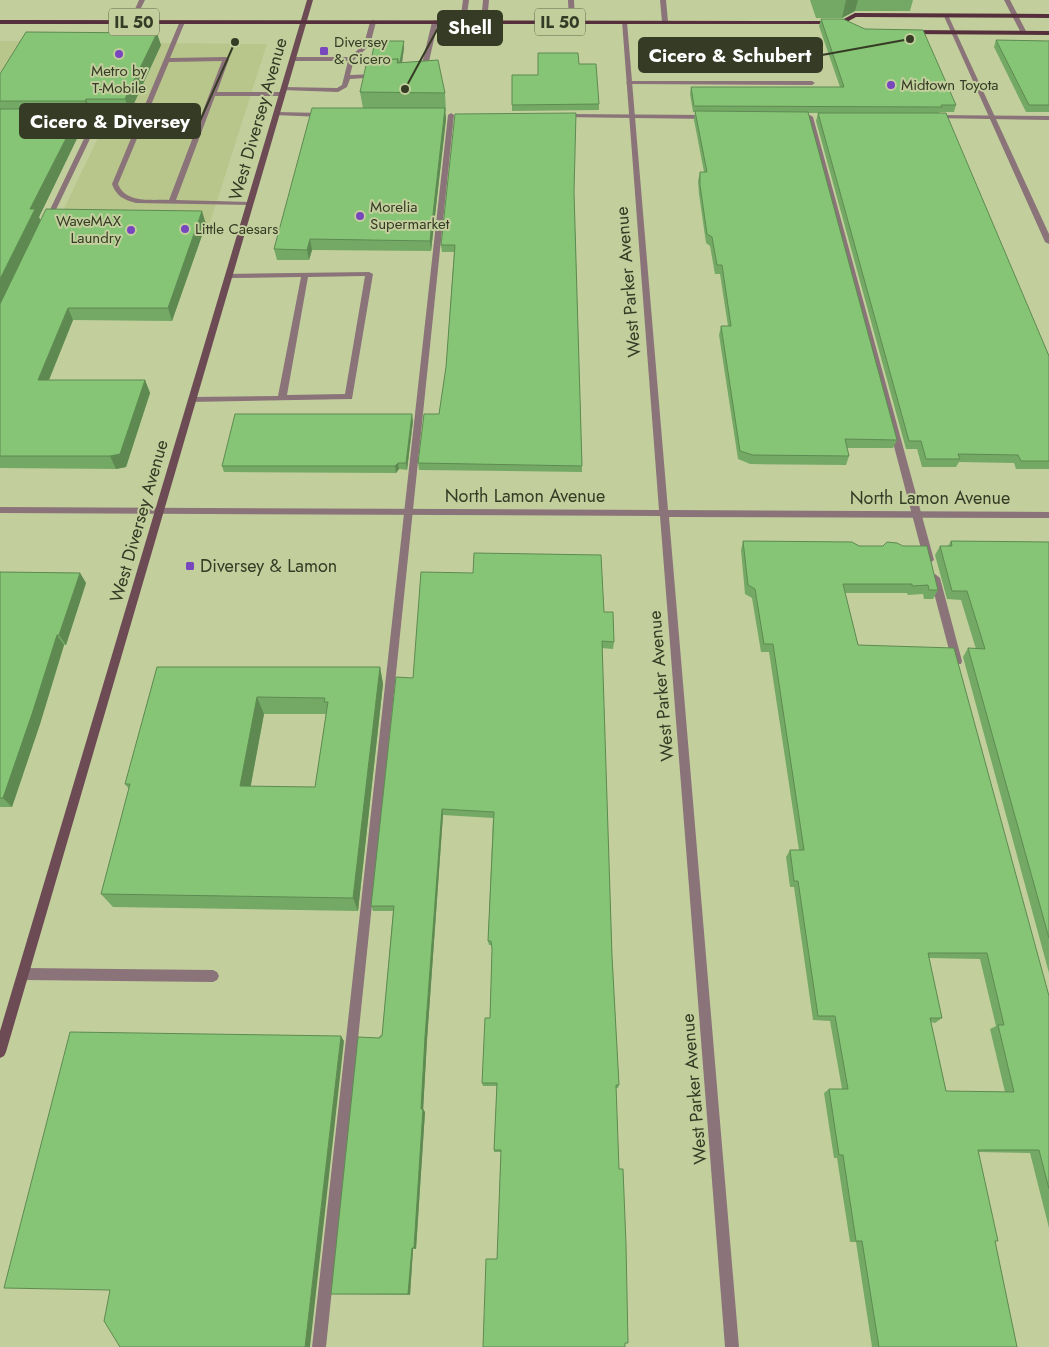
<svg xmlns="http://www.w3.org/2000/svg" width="1049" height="1347" viewBox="0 0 1049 1347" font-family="Jost,sans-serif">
	<rect width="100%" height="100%" fill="#c2cf9c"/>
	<!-- built -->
	<path fill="#b8c68c" d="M 0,41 L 267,44 L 210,223 L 58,221 L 108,117 L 0,114 Z"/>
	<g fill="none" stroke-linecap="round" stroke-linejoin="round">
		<!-- service -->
		<g fill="#8b737a" fill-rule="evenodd">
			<path d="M 139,0 L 145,0 L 134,22 L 129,23 Z"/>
			<path d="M 463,0 L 469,0 L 466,22 L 463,24 L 460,22 Z"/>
			<path d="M 483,0 L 489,0 L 487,22 L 484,24 L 481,22 Z"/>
			<path d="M 568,0 L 574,0 L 575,22 L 572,24 L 569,22 Z"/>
			<path d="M 373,20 L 376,22 L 370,45 L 354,60 L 350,75 L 378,74 L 381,76 L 380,77 L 350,79 L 347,87 L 338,92 L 282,90 L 282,88 L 284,87 L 337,88 L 342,85 L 348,61 L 293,61 L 290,59 L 293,57 L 350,57 L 364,44 L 370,22 Z"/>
			<path d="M 435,20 L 438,22 L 427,70 L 424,72 L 420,72 L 432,22 Z"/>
			<path d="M 180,21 L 185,22 L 170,58 L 226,57 L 229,59 L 217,92 L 282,92 L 285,94 L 282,96 L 215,96 L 176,200 L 250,202 L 253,204 L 252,205 L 136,203 C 124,200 116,196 112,184 ZM 222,61 L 169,200 C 152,199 126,204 118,184 L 169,62 Z"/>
			<path d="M 629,81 L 812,81 L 815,83 L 812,85 L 627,84 L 626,83 Z"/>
			<path d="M 276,112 L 323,113 L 326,115 L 323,117 L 274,115 L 273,114 Z"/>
			<path d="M 451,113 L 454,115 L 326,1347 L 312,1347 L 448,115 Z"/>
			<path d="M 562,114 L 708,115 L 711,117 L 708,119 L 560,117 L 559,116 Z"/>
			<path d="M 810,115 L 813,117 L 934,560 L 929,564 L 924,560 L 807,117 Z"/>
			<path d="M 935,115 L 1049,116 L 1049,120 L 933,118 L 932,117 Z"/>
			<path d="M 70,116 L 97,116 L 100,118 L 51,220 L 48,222 L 45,220 L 93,120 L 68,119 L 67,118 Z"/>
			<path d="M 369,272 L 373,274 L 352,399 L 189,402 L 188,400 L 192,397 L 278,396 L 301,277 L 229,278 L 226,278 L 226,274 ZM 365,276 L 345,394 L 287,395 L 308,277 Z"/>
			<path d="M 935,574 L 940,578 L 962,661 L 961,664 L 953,664 L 952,661 L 930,578 Z"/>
			<path d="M 23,968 L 213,970 L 217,972 L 219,976 L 217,980 L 213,982 L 23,980 L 19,978 L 17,974 L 19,970 Z"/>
		</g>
		<!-- minor -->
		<g fill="#8b737a" fill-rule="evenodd">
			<path d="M 660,0 L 666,0 L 668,22 L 665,24 L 662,22 Z"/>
			<path d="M 1004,0 L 1010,0 L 1027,33 L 1026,34 L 1021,33 Z"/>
			<path d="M 943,14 L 948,15 L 1049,234 L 1049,244 L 1045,242 Z"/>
			<path d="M 622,21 L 627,22 L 668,510 L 1049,512 L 1049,518 L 669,517 L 739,1347 L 725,1347 L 660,516 L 0,513 L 0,507 L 659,510 Z"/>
		</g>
		<!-- secondary -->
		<path fill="#6d4b55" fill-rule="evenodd" d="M 307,0 L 313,0 L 6,1052 L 4,1056 L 0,1058 L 0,1031 Z"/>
		<!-- primary -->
		<g fill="#562f3c" fill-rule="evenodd">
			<path d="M 855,13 L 1049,14 L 1049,18 L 856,17 L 843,24 L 0,24 L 0,20 L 840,21 Z"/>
			<path d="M 905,30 L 1049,31 L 1049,35 L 908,34 L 904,32 Z"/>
		</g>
	</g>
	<!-- wall -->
	<g fill="#73a965" fill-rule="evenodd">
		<path d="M 810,0 L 913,0 L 910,11 L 855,11 L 842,18 L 816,18 Z"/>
		<path d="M 821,19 L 956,105 L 954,112 L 940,112 L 939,113 L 1049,356 L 1049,469 L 1016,469 L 1014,463 L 959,462 L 956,467 L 922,467 L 917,449 L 906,449 L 816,121 L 818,113 L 808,113 L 897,440 L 893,448 L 847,448 L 849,456 L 846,465 L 750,464 L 738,459 L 719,335 L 721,326 L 728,326 L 720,274 L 715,274 L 710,246 L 706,243 L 699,194 L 698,181 L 700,172 L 704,172 L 694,120 L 695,112 L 693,112 L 690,94 L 691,87 L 840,87 L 819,26 Z"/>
		<path d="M 996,40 L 1049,41 L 1049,112 L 1026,112 L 994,47 Z"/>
		<path d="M 404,41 L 404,48 L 402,62 L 445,93 L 446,111 L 445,111 L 446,119 L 431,251 L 312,250 L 309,260 L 277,260 L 274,249 L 363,108 L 360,92 L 371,61 Z"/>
		<path d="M 161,45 L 130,112 L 91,111 L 89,114 L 83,114 L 85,122 L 39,217 L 41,221 L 206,224 L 172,321 L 73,320 L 49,380 L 145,380 L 150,393 L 126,467 L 116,469 L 0,468 L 0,74 Z"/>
		<path d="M 579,64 L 599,104 L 599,110 L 512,111 L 512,75 L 538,75 Z"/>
		<path d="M 574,192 L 582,466 L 582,472 L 419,470 L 418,463 L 439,414 L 446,367 L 454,252 L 442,252 L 441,245 Z"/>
		<path d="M 413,421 L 407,470 L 399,469 L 396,473 L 224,472 L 222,466 Z"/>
		<path d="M 743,541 L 852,542 L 938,590 L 933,599 L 924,599 L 923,594 L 908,595 L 907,593 L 845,593 L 858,645 L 1049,996 L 1049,1228 L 1030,1153 L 978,1152 L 995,1241 L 1017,1347 L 872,1347 L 856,1242 L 850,1242 L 837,1158 L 834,1158 L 824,1093 L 829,1089 L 842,1089 L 830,1021 L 813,1020 L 794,887 L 790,887 L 786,857 L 790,850 L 799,850 L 769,652 L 761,652 L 752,598 L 745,594 L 741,550 ZM 929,958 L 980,959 L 996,1026 L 990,1029 L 1005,1092 L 946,1091 L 931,1022 L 935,1023 L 942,1018 Z"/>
		<path d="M 951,541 L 1049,542 L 1049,973 L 963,657 L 968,648 L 976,649 L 961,600 L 947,599 L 935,555 L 940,546 L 948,546 Z"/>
		<path d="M 0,572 L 80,573 L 86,583 L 66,645 L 64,645 L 40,724 L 12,807 L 0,807 Z"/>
		<path d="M 604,612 L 614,642 L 613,649 L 602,648 L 612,956 L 619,1085 L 618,1088 L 616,1088 L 497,1259 L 501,1152 L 494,1152 L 494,1150 L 497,1086 L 483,1086 L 482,1083 L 490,1018 L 492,950 L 492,945 L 489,945 L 488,941 L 493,818 L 443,815 L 427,1040 L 423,1109 L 425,1112 L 416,1249 L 413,1249 L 410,1295 L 331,1294 L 380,1038 L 382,1036 L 393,911 L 373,911 L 371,906 L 413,678 Z"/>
		<path d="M 157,667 L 380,667 L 383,684 L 358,911 L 113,907 L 101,894 L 129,789 L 125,784 ZM 264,714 L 326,714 L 315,787 L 250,787 Z"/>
	</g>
	<!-- shaded-wall -->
	<g fill="#5e8a52">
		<path d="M 846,0 L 858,0 L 855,11 L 842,18 Z"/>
		<path d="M 157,33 L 161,45 L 130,112 L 125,99 Z"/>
		<path d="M 404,41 L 404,48 L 401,70 L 400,63 Z"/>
		<path d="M 86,99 L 91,111 L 89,114 L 85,101 Z"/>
		<path d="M 445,108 L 446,119 L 431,251 L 430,241 Z"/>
		<path d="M 81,109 L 85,122 L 39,217 L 41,222 L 0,306 L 0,279 L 30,209 Z"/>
		<path d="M 202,211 L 206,224 L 172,321 L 168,308 Z"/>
		<path d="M 310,239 L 312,250 L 309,260 L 307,250 Z"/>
		<path d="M 68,308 L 73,320 L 44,392 L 38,380 Z"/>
		<path d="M 145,380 L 150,393 L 126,467 L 116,469 L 110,456 Z"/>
		<path d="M 412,414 L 413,421 L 407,470 L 406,463 Z"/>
		<path d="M 398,463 L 399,469 L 396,473 L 395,466 Z"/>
		<path d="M 80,573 L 86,583 L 66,645 L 59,635 Z"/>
		<path d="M 57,635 L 64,645 L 40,724 L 12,807 L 3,798 Z"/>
		<path d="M 380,667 L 383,684 L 358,911 L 353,898 Z"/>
		<path d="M 257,697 L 264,714 L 248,801 L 240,786 Z"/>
		<path d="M 442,809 L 443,815 L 427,1040 L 423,1112 L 421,1109 L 425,1037 Z"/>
		<path d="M 341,1036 L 344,1041 L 310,1347 L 305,1347 Z"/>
		<path d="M 423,1109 L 425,1112 L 416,1249 L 414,1248 Z"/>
		<path d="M 412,1248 L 413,1249 L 410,1295 L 408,1294 Z"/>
	</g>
	<!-- building -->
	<g fill="#86c575" stroke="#5e8a52" fill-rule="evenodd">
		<path d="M 821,19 L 843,19 L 865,29 L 923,30 L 956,105 L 941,105 L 942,107 L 694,106 L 691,87 L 844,87 Z"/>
		<path d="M 26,32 L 157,33 L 125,99 L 86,99 L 85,101 L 0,101 L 0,74 Z"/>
		<path d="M 996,40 L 1049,41 L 1049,105 L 1029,105 Z"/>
		<path d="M 375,41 L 404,41 L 400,62 L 398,63 L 398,59 L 371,61 Z"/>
		<path d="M 538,53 L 578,53 L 579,64 L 596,64 L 599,104 L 512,105 L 512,75 L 538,75 Z"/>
		<path d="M 398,59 L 397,63 L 438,60 L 445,93 L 360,92 L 367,61 Z"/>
		<path d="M 312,108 L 445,108 L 430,241 L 310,239 L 307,250 L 274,249 Z"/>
		<path d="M 0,109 L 81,109 L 30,209 L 35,209 L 0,279 Z"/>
		<path d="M 695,111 L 808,112 L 897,440 L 845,439 L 849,456 L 753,455 L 740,451 L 721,326 L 731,326 L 722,265 L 717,265 L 712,237 L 707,234 L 700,185 L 700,172 L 707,172 Z"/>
		<path d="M 576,113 L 574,192 L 582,466 L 418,463 L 424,414 L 439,414 L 446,367 L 455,245 L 441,245 L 455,114 Z"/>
		<path d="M 818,113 L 946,113 L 1049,356 L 1049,461 L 1021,461 L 1018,455 L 958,454 L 960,459 L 926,459 L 921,441 L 909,441 Z"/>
		<path d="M 46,209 L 202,211 L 168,308 L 68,308 L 38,380 L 145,380 L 120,454 L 110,456 L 0,456 L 0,304 Z"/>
		<path d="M 235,414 L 412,414 L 406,463 L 398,463 L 395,466 L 222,466 Z"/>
		<path d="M 743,541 L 852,542 L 859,546 L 883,546 L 887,542 L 897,543 L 903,546 L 927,546 L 938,590 L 929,590 L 928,585 L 912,586 L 912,584 L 843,584 L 858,645 L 954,648 L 1049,996 L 1049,1189 L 1039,1150 L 978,1150 L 998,1241 L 995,1241 L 1017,1347 L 879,1347 L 862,1241 L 856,1241 L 843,1155 L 839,1155 L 829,1089 L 848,1089 L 835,1016 L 818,1016 L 798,881 L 794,881 L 790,850 L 804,850 L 773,644 L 764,644 L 755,589 L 748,585 ZM 928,953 L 987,953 L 1004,1025 L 998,1025 L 1014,1092 L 946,1091 L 930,1018 L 942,1018 Z"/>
		<path d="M 951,541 L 1049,542 L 1049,938 L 968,648 L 985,649 L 967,591 L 952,591 L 940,546 L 952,546 Z"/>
		<path d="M 474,553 L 601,555 L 604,612 L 613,612 L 614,642 L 602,641 L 612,956 L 619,1085 L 616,1085 L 619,1169 L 623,1169 L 626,1244 L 628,1343 L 625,1343 L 625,1347 L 483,1347 L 486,1259 L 497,1259 L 501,1150 L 494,1150 L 497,1083 L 482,1083 L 485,1018 L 490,1018 L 492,949 L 491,941 L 488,941 L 494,812 L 442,809 L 425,1037 L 421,1109 L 423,1109 L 414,1248 L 412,1248 L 408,1294 L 331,1294 L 358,1037 L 380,1038 L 380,1036 L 382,1036 L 394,906 L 371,906 L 396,677 L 413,678 L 421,572 L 473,573 Z"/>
		<path d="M 0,572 L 80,573 L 59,635 L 57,635 L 32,714 L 3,798 L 0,798 Z"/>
		<path d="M 157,667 L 380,667 L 353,898 L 101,894 L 130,784 L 125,784 ZM 257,697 L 325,698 L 324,702 L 328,702 L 315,787 L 240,786 Z"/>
		<path d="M 70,1032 L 341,1036 L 305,1347 L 120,1347 L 104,1321 L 110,1290 L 4,1288 Z"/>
	</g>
	<!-- markers -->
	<g fill="#7846bd" stroke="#c2cf9c" stroke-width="2">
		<rect x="319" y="46" width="10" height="10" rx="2.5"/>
		<circle cx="119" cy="54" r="5"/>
		<circle cx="891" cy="85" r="5"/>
		<circle cx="360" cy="216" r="5"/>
		<circle cx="185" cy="229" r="5"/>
		<circle cx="131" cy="230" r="5"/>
		<rect x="185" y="561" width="10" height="10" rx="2.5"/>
	</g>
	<g text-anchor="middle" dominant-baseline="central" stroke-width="4" stroke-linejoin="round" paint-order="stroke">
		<!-- far-poi labels -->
		<g font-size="15" fill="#363b26" stroke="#c2cf9c" text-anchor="start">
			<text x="334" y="42">Diversey<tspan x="334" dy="17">&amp; Cicero</tspan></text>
			<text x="119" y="71" text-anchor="middle">Metro by<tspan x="119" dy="17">T-Mobile</tspan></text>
			<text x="901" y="85">Midtown Toyota</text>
			<text x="370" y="207">Morelia<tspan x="370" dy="17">Supermarket</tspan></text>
			<text x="121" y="221" text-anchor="end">WaveMAX<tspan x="121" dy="17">Laundry</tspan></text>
			<text x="195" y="229">Little Caesars</text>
		</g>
		<!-- shield labels -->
		<g fill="#c2cf9c" stroke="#606749" stroke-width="1">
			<rect x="109" y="8.5" width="50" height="27" rx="4"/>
			<rect x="535" y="8.5" width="50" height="27" rx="4"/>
		</g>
		<g font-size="16" font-weight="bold" fill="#363b26">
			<text x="134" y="22">IL 50</text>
			<text x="560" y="22">IL 50</text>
		</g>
		<!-- street labels -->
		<g font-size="18" fill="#363b26" stroke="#c2cf9c">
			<text transform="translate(258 119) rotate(-74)">West Diversey Avenue</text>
			<text transform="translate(628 282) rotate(-95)">West Parker Avenue</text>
			<text x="525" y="496">North Lamon Avenue</text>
			<text x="930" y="498">North Lamon Avenue</text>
			<text transform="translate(139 521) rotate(-74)">West Diversey Avenue</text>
			<text transform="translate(661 686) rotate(-95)">West Parker Avenue</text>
			<text transform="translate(694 1089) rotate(-95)">West Parker Avenue</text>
		</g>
		<!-- poi labels -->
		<g font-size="18" fill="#363b26" stroke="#c2cf9c" text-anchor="start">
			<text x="200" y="566">Diversey &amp; Lamon</text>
		</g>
	</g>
	<!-- callouts -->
	<path fill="none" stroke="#363b26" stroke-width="2" d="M405 89L438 28M910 39L822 55M235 42L200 121"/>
	<g fill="#363b26" stroke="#c2cf9c" stroke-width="2">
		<circle cx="405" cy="89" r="5"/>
		<circle cx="910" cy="39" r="5"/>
		<circle cx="235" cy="42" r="5"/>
	</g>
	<g fill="#363b26" stroke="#363b26" stroke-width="2">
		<rect x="438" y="11" width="64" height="34" rx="5"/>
		<rect x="639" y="38" width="183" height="34" rx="5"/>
		<rect x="20" y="104" width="180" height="34" rx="5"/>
	</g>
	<g font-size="19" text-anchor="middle" font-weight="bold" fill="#fff">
		<text x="470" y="34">Shell</text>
		<text x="730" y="62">Cicero &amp; Schubert</text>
		<text x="110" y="128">Cicero &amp; Diversey</text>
	</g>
</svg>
